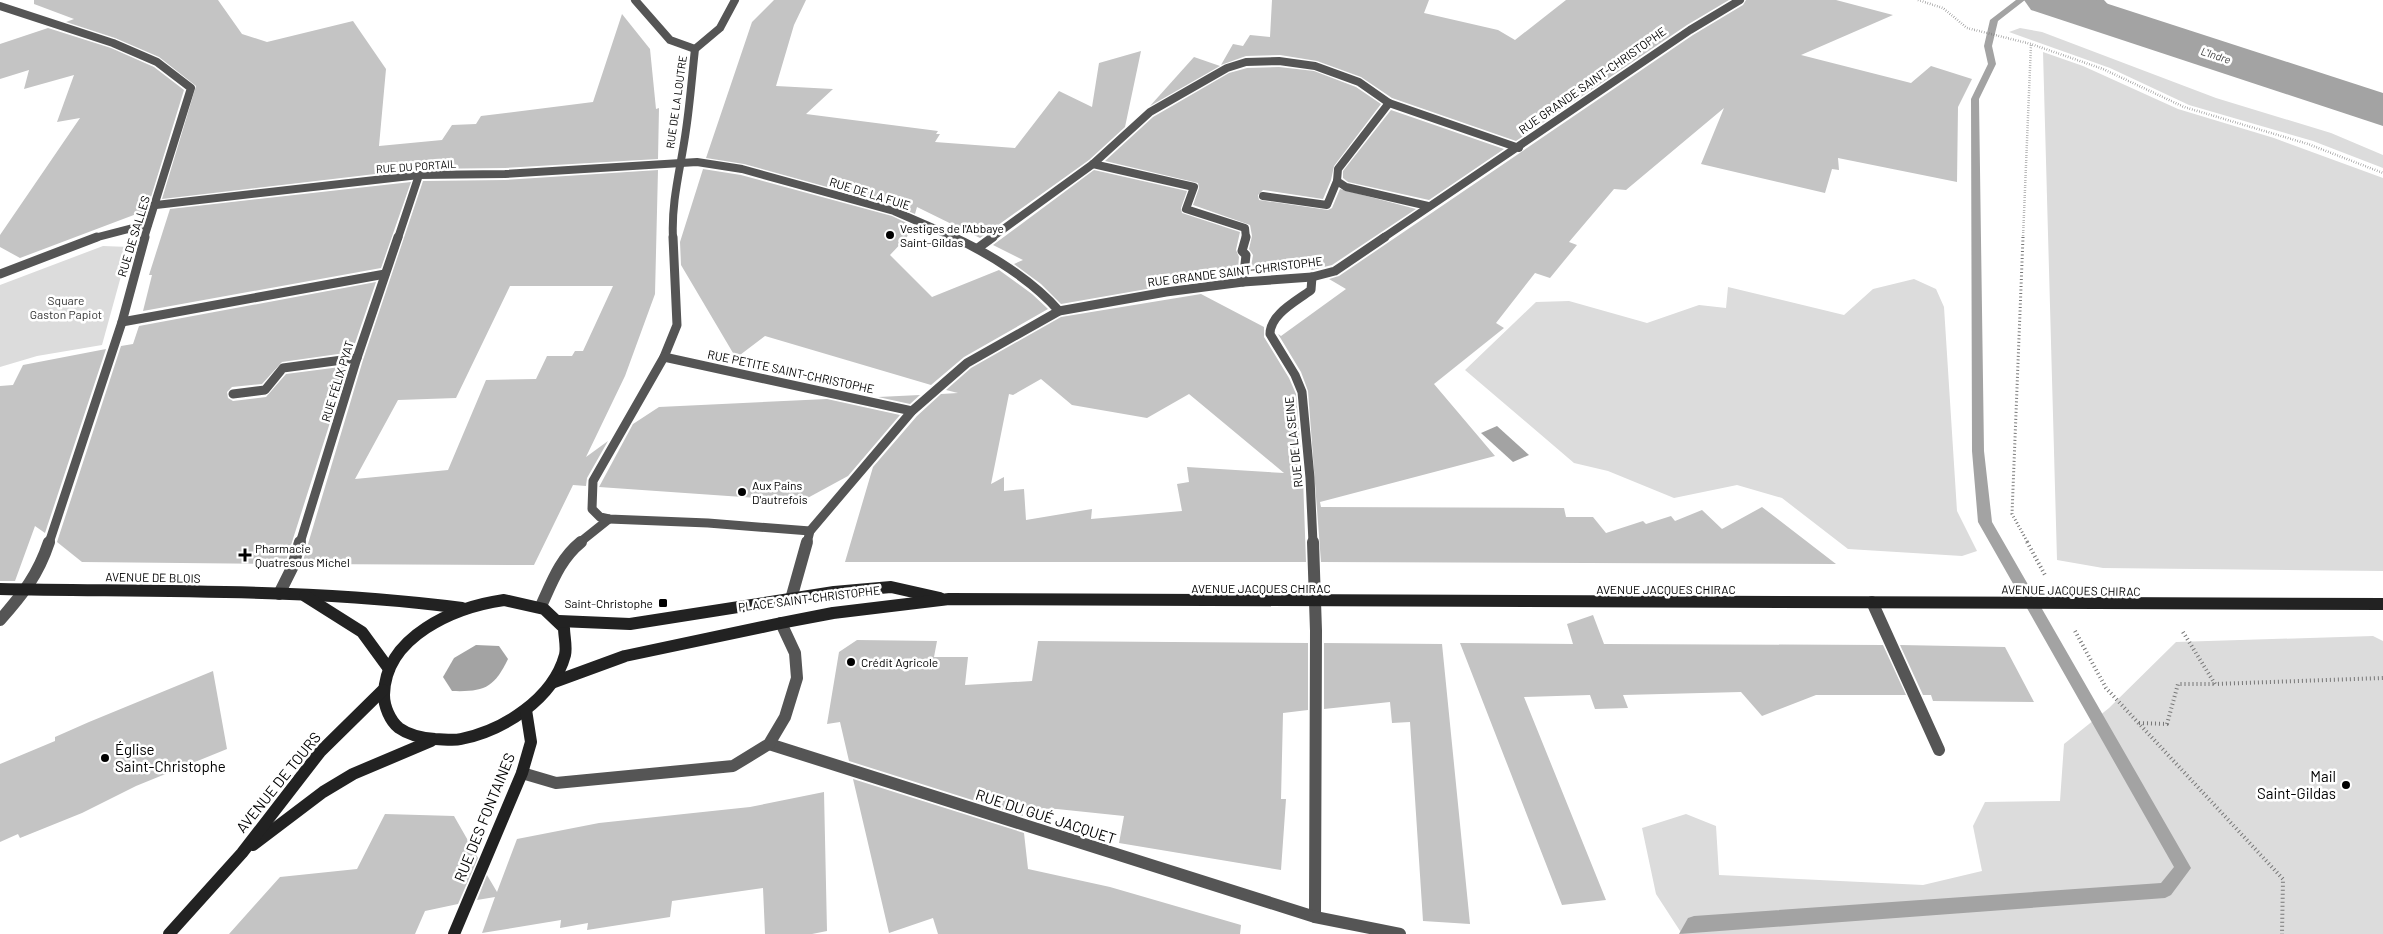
<svg xmlns="http://www.w3.org/2000/svg" width="2383" height="934" viewBox="0 0 2383 934" font-family="Barlow,sans-serif">
	<rect width="100%" height="100%" fill="#fff"/>
	<!-- green -->
	<g fill="#dcdcdc">
		<path d="M 2020,28 L 2042,32 L 2216,98 L 2331,133 L 2383,155 L 2383,168 L 2313,141 L 2189,105 L 2110,68 L 2009,32 Z"/>
		<path d="M 2043,52 L 2083,66 L 2178,109 L 2274,138 L 2383,178 L 2383,571 L 2103,568 L 2057,560 Z"/>
		<path d="M 103,246 L 129,247 L 102,345 L 37,356 L 0,367 L 0,285 Z"/>
		<path d="M 1914,279 L 1936,289 L 1944,307 L 1957,511 L 1977,551 L 1962,556 L 1848,549 L 1782,498 L 1737,485 L 1674,498 L 1608,471 L 1574,463 L 1465,370 L 1536,302 L 1569,301 L 1647,323 L 1699,305 L 1726,308 L 1728,287 L 1844,315 L 1873,289 Z"/>
		<path d="M 2373,636 L 2383,641 L 2383,934 L 1682,934 L 1656,894 L 1642,828 L 1686,814 L 1716,826 L 1719,875 L 1923,885 L 1982,871 L 1973,826 L 1985,802 L 2060,801 L 2064,744 L 2109,708 L 2176,642 Z"/>
	</g>
	<!-- water -->
	<g fill="#a3a3a3">
		<path d="M 1497,426 L 1529,455 L 1513,462 L 1481,433 Z"/>
		<path d="M 476,645 L 499,646 L 508,659 C 494,688 484,692 452,691 L 443,677 L 454,658 Z"/>
	</g>
	<g fill="none" stroke-linecap="round" stroke-linejoin="round">
		<!-- stream -->
		<path fill="#a3a3a3" fill-rule="evenodd" d="M 2016,0 L 2025,0 L 1998,21 L 1992,46 L 1996,64 L 1979,99 L 1984,451 L 1992,522 L 2191,868 L 2171,895 L 2165,898 L 1679,934 L 1688,918 L 1694,916 L 2161,883 L 2174,867 L 1978,522 L 1972,451 L 1971,99 L 1988,64 L 1984,46 L 1990,20 Z"/>
		<!-- canal -->
		<path fill="#a3a3a3" fill-rule="evenodd" d="M 2074,0 L 2104,0 L 2123,21 L 2119,27 C 2098,32 2086,16 2074,0 Z"/>
		<!-- river -->
		<path fill="#a3a3a3" fill-rule="evenodd" d="M 2024,0 L 2096,0 L 2383,93 L 2383,126 L 2031,10 Z"/>
	</g>
	<!-- building -->
	<g fill="#c4c4c4" fill-rule="evenodd">
		<path d="M 34,0 L 218,0 L 242,34 L 267,42 L 353,21 L 386,69 L 379,146 L 442,140 L 452,125 L 476,124 L 481,116 L 593,102 L 622,14 L 650,49 L 656,109 L 659,108 L 658,159 L 505,168 L 418,169 L 162,199 L 196,86 L 159,57 L 115,38 L 66,22 L 74,19 L 34,4 Z"/>
		<path d="M 774,0 L 806,0 L 794,25 L 776,86 L 833,89 L 806,114 L 938,131 L 936,134 L 940,134 L 935,142 L 1015,148 L 1059,91 L 1092,107 L 1099,63 L 1141,51 L 1125,127 L 1089,160 L 980,238 L 917,207 L 915,214 L 896,206 L 744,164 L 706,158 L 752,22 Z"/>
		<path d="M 1272,0 L 1429,0 L 1424,13 L 1498,30 L 1515,40 L 1566,0 L 1729,0 L 1687,25 L 1516,141 L 1392,98 L 1361,77 L 1317,61 L 1280,55 L 1246,56 L 1221,65 L 1233,44 L 1243,46 L 1250,35 L 1270,37 Z"/>
		<path d="M 1746,0 L 1836,0 L 1893,15 L 1801,55 L 1911,83 L 1931,66 L 1972,79 L 1958,107 L 1957,182 L 1838,158 L 1839,170 L 1832,169 L 1825,193 L 1701,164 L 1724,108 L 1626,190 L 1614,189 L 1569,242 L 1577,245 L 1550,278 L 1535,273 L 1496,323 L 1504,328 L 1434,384 L 1495,456 L 1320,502 L 1321,507 L 1564,508 L 1566,517 L 1593,517 L 1606,533 L 1643,521 L 1646,524 L 1671,516 L 1675,521 L 1702,510 L 1722,529 L 1762,507 L 1836,564 L 1321,562 L 1308,391 L 1301,372 L 1278,334 L 1281,336 L 1346,289 L 1329,279 L 1339,276 L 1693,35 L 1743,5 Z"/>
		<path d="M 48,28 L 111,48 L 154,67 L 184,90 L 147,210 L 20,258 L 0,247 L 0,235 L 80,118 L 57,122 L 74,75 L 24,89 L 29,70 L 0,79 L 0,44 Z"/>
		<path d="M 1194,57 L 1220,66 L 1150,106 Z"/>
		<path d="M 1279,67 L 1314,71 L 1356,87 L 1381,104 L 1334,166 L 1331,180 L 1323,199 L 1263,190 L 1258,195 L 1259,200 L 1328,210 L 1332,208 L 1340,189 L 1416,209 L 1332,265 L 1312,270 L 1294,260 L 1251,267 L 1253,255 L 1249,249 L 1252,236 L 1250,225 L 1193,205 L 1199,188 L 1198,183 L 1105,161 L 1153,117 L 1229,73 L 1247,68 Z"/>
		<path d="M 1391,110 L 1504,149 L 1429,200 L 1348,182 L 1343,178 L 1343,171 Z"/>
		<path d="M 703,169 L 741,175 L 892,216 L 911,225 L 907,237 L 890,255 L 932,297 L 999,270 L 1032,294 L 1048,309 L 964,357 L 931,385 L 765,336 L 736,358 L 681,265 L 680,242 Z"/>
		<path d="M 658,170 L 655,294 L 625,376 L 586,457 L 608,441 L 587,478 L 586,486 L 573,485 L 534,565 L 302,564 L 363,360 L 423,181 L 505,180 ZM 510,286 L 613,286 L 583,351 L 575,351 L 572,356 L 547,356 L 536,379 L 486,380 L 448,470 L 355,479 L 398,400 L 456,398 Z"/>
		<path d="M 1094,170 L 1187,191 L 1181,208 L 1182,213 L 1240,232 L 1236,250 L 1239,257 L 1238,269 L 1172,279 L 1181,283 L 1061,304 L 1041,284 L 1014,264 L 1023,260 L 993,245 Z"/>
		<path d="M 411,182 L 381,268 L 143,311 L 152,275 L 149,275 L 170,209 Z"/>
		<path d="M 376,282 L 352,352 L 282,362 L 262,384 L 232,387 L 227,392 L 228,398 L 233,401 L 266,397 L 286,374 L 348,366 L 285,564 L 82,562 L 57,542 L 121,346 L 133,344 L 139,326 Z"/>
		<path d="M 1201,294 L 1264,327 L 1264,337 L 1289,378 L 1296,394 L 1303,478 L 1306,562 L 845,562 L 873,467 L 917,416 L 941,394 L 958,393 L 946,390 L 971,368 L 1061,317 ZM 1041,379 L 1072,405 L 1147,418 L 1189,394 L 1284,473 L 1187,467 L 1189,482 L 1177,484 L 1182,511 L 1091,519 L 1092,509 L 1026,520 L 1024,489 L 1004,491 L 1004,477 L 991,484 L 1009,394 L 1013,395 Z"/>
		<path d="M 106,349 L 45,533 L 35,526 L 15,581 L 0,581 L 0,386 L 13,385 L 23,365 Z"/>
		<path d="M 920,395 L 910,404 L 878,397 Z"/>
		<path d="M 827,399 L 900,415 L 848,476 L 802,501 L 599,487 L 633,424 L 659,407 Z"/>
		<path d="M 1593,615 L 1604,644 L 1883,645 L 1906,695 L 1816,695 L 1762,716 L 1741,692 L 1623,695 L 1628,708 L 1595,709 L 1590,695 L 1524,697 L 1606,900 L 1562,905 L 1460,643 L 1573,644 L 1567,624 Z"/>
		<path d="M 857,640 L 937,641 L 934,657 L 968,657 L 965,685 L 1032,681 L 1038,641 L 1308,643 L 1308,710 L 1283,713 L 1281,799 L 1286,799 L 1281,870 L 1119,843 L 1124,816 L 1057,809 L 1022,808 L 1023,816 L 849,761 L 840,722 L 827,724 L 839,652 Z"/>
		<path d="M 1324,643 L 1442,644 L 1470,924 L 1423,921 L 1410,722 L 1392,723 L 1390,702 L 1324,709 Z"/>
		<path d="M 1900,645 L 2005,647 L 2034,702 L 1933,701 L 1931,695 L 1923,695 Z"/>
		<path d="M 213,671 L 227,749 L 136,786 L 82,813 L 20,838 L 18,834 L 0,842 L 0,764 L 55,741 L 55,737 L 89,722 Z"/>
		<path d="M 853,779 L 1024,833 L 1028,869 L 1110,887 L 1241,925 L 1240,934 L 938,934 L 933,918 L 889,933 Z"/>
		<path d="M 824,792 L 827,931 L 812,934 L 765,934 L 763,888 L 672,901 L 670,917 L 587,930 L 588,923 L 560,928 L 561,920 L 482,933 L 495,897 L 477,900 L 487,875 L 497,892 L 517,839 L 599,823 L 750,807 Z"/>
		<path d="M 385,814 L 454,816 L 478,858 L 458,904 L 425,911 L 415,934 L 229,934 L 280,877 L 357,869 Z"/>
	</g>
	<g fill="none" stroke-linecap="round" stroke-linejoin="round">
		<!-- path-far2 -->
		<g stroke="#777" stroke-width="2.5" stroke-dasharray="0.5 2" stroke-linecap="butt">
			<path d="M 1918,0 L 1943,8 L 1967,28 L 2031,44 L 2103,69 L 2184,107 L 2308,144 L 2383,173"/>
			<path d="M 2023,238 L 2031,44"/>
		</g>
		<!-- path-far1 -->
		<path stroke="#777" stroke-width="3" stroke-dasharray="1 2.5" stroke-linecap="butt" d="M 2023,237 L 2012,514 L 2028,543"/>
		<!-- path -->
		<g stroke="#777" stroke-width="4" stroke-dasharray="1 3" stroke-linecap="butt">
			<path d="M 2027,542 L 2045,575"/>
			<path d="M 2075,631 L 2106,688 L 2283,879 L 2282,934"/>
			<path d="M 2183,632 L 2215,684 L 2383,678"/>
			<path d="M 2139,723 L 2167,724 L 2178,684 L 2215,684"/>
		</g>
		<!-- lane-far2 -->
		<g stroke="#555" stroke-width="8">
			<path d="M 1093,164 L 1194,187 L 1186,209 L 1245,228 L 1246,238"/>
			<path d="M 1263,196 L 1327,205 L 1337,181"/>
		</g>
		<!-- lane-far1 -->
		<g stroke="#555" stroke-width="9">
			<path d="M 1243,282 L 1246,255 L 1242,251 L 1246,237"/>
			<path d="M 122,322 L 385,274"/>
			<path d="M 233,394 L 265,390 L 283,368 L 357,358"/>
		</g>
		<!-- lane -->
		<path stroke="#555" stroke-width="12" d="M 1872,602 L 1939,750"/>
		<!-- street-far2 -->
		<g stroke="#555" stroke-width="8">
			<path d="M 635,0 L 670,40 L 695,49"/>
			<path d="M 0,6 L 113,43 L 157,62 L 191,88 L 144,238"/>
			<path d="M 1389,103 L 1338,169 L 1337,181 L 1346,187 L 1428,206"/>
			<path d="M 156,205 L 419,175 L 505,174 L 697,162 L 742,169 L 894,211 L 956,238"/>
			<path d="M 94,238 L 148,224"/>
			<path d="M 398,238 L 419,175"/>
			<path d="M 673,238 C 671,201 681,167 686,130 C 690,103 692,76 695,49 L 720,28 L 735,0"/>
			<path d="M 991,238 L 1093,164 L 1150,112 L 1227,68 L 1246,62 L 1279,61 L 1315,66 L 1359,82 L 1389,103 L 1519,148"/>
			<path d="M 1383,238 L 1690,30 L 1740,0"/>
		</g>
		<!-- street-far1 -->
		<g stroke="#555" stroke-width="9">
			<path d="M 673,237 L 677,325 L 664,357 L 593,481 L 592,509 L 600,517 L 609,519 L 708,523 L 810,531"/>
			<path d="M 953,237 C 989,253 1033,281 1059,311"/>
			<path d="M 978,248 L 993,237"/>
			<path d="M 0,274 L 97,237"/>
			<path d="M 1312,277 L 1311,290 C 1297,301 1270,314 1270,334 L 1295,375 L 1302,392 L 1310,478 L 1313,543"/>
			<path d="M 664,357 L 912,411"/>
			<path d="M 49,543 L 122,322 L 145,237"/>
			<path d="M 300,543 L 357,358 L 398,237"/>
			<path d="M 579,543 L 609,519"/>
			<path d="M 807,543 L 810,531 L 912,411 L 967,363 L 1059,311 L 1166,292 L 1243,282 L 1312,277 L 1335,271 L 1385,237"/>
		</g>
		<!-- street -->
		<g stroke="#555" stroke-width="12">
			<path d="M 1313,542 L 1316,631 L 1315,917"/>
			<path d="M 279,594 L 293,566 L 300,542"/>
			<path d="M 791,599 L 807,542"/>
			<path d="M 541,606 C 552,582 560,559 581,542"/>
			<path d="M 0,620 C 23,594 38,575 49,542"/>
			<path d="M 769,744 L 1315,917 L 1400,934"/>
			<path d="M 522,773 L 556,783 L 733,766 L 769,744 L 785,717 L 797,678 L 795,653 L 781,623"/>
		</g>
		<!-- secondary -->
		<g stroke="#222" stroke-width="12">
			<path d="M 0,589 C 154,592 309,588 462,608"/>
			<path d="M 305,596 L 362,632 L 389,669"/>
			<path d="M 504,600 L 544,609 L 564,628 C 564,636 567,647 565,655 C 553,699 504,730 461,739 C 453,741 443,739 435,739 C 422,738 410,736 399,728 C 390,721 384,706 384,695 C 385,636 455,607 504,600 Z"/>
			<path d="M 559,621 L 630,624 L 834,592 L 891,587 L 940,598"/>
			<path d="M 554,682 L 625,656 L 781,623 L 833,613 L 949,599 L 2383,604"/>
			<path d="M 253,845 L 323,792 L 353,774 L 431,741"/>
			<path d="M 169,934 L 242,853 L 320,752 L 383,690"/>
			<path d="M 454,934 L 522,773 L 531,742 L 526,710"/>
		</g>
	</g>
	<!-- markers -->
	<g fill="#000" stroke="#fff" stroke-width="2">
		<circle cx="890" cy="235" r="5"/>
		<circle cx="742" cy="492" r="5"/>
		<path d="M242.5 547.5h5v5h5v5h-5v5h-5v-5h-5v-5h5z"/>
		<rect x="658" y="598" width="10" height="10" rx="2.5"/>
		<circle cx="851" cy="662" r="5"/>
		<circle cx="105" cy="758" r="5"/>
		<circle cx="2346" cy="785" r="5"/>
	</g>
	<g text-anchor="middle" dominant-baseline="central" stroke-width="5" stroke-linejoin="round" paint-order="stroke">
		<!-- far-water labels -->
		<g font-size="11" font-style="italic" fill="#444" stroke="#fff">
			<text transform="translate(2216 55) rotate(18)">L'Indre</text>
		</g>
		<!-- far-street labels -->
		<g font-size="11" fill="#000" stroke="#fff">
			<text transform="translate(676 102) rotate(-82)">RUE DE LA LOUTRE</text>
			<text transform="translate(416 166) rotate(-4)">RUE DU PORTAIL</text>
		</g>
		<!-- street labels -->
		<g font-size="12" fill="#000" stroke="#fff">
			<text transform="translate(1592 80) rotate(-35)">RUE GRANDE SAINT-CHRISTOPHE</text>
			<text transform="translate(870 193) rotate(17)">RUE DE LA FUIE</text>
			<text transform="translate(133 236) rotate(-73)">RUE DE SALLES</text>
			<text transform="translate(1235 271) rotate(-7)">RUE GRANDE SAINT-CHRISTOPHE</text>
			<text transform="translate(791 371) rotate(12)">RUE PETITE SAINT-CHRISTOPHE</text>
			<text transform="translate(337 381) rotate(-73)">RUE FÉLIX PYAT</text>
			<text transform="translate(1293 442) rotate(-96)">RUE DE LA SEINE</text>
			<text transform="translate(153 577) rotate(1)">AVENUE DE BLOIS</text>
			<text x="1261" y="588">AVENUE JACQUES CHIRAC</text>
			<text x="1666" y="589">AVENUE JACQUES CHIRAC</text>
			<text transform="translate(2071 590) rotate(1)">AVENUE JACQUES CHIRAC</text>
			<text transform="translate(809 598) rotate(-7)">PLACE SAINT-CHRISTOPHE</text>
		</g>
		<!-- poi labels -->
		<g font-size="12" fill="#000" stroke="#fff" text-anchor="start">
			<text x="900" y="228">Vestiges de l'Abbaye<tspan x="900" dy="14">Saint-Gildas</tspan></text>
			<text x="752" y="485">Aux Pains<tspan x="752" dy="14">D'autrefois</tspan></text>
			<text x="255" y="548">Pharmacie<tspan x="255" dy="14">Quatresous Michel</tspan></text>
			<text x="653" y="603" text-anchor="end">Saint-Christophe</text>
			<text x="861" y="662">Crédit Agricole</text>
		</g>
		<!-- park labels -->
		<g font-size="12" fill="#333" stroke="#fff">
			<text x="66" y="300">Square<tspan x="66" dy="14">Gaston Papiot</tspan></text>
		</g>
		<!-- near-poi labels -->
		<g font-size="15" fill="#000" stroke="#fff" text-anchor="start">
			<text x="115" y="749">Église<tspan x="115" dy="17">Saint-Christophe</tspan></text>
			<text x="2336" y="776" text-anchor="end">Mail<tspan x="2336" dy="17">Saint-Gildas</tspan></text>
		</g>
		<!-- near-street labels -->
		<g font-size="15" fill="#000" stroke="#fff">
			<text transform="translate(278 782) rotate(-51)">AVENUE DE TOURS</text>
			<text transform="translate(1046 816) rotate(18)">RUE DU GUÉ JACQUET</text>
			<text transform="translate(484 817) rotate(-68)">RUE DES FONTAINES</text>
		</g>
	</g>
</svg>
